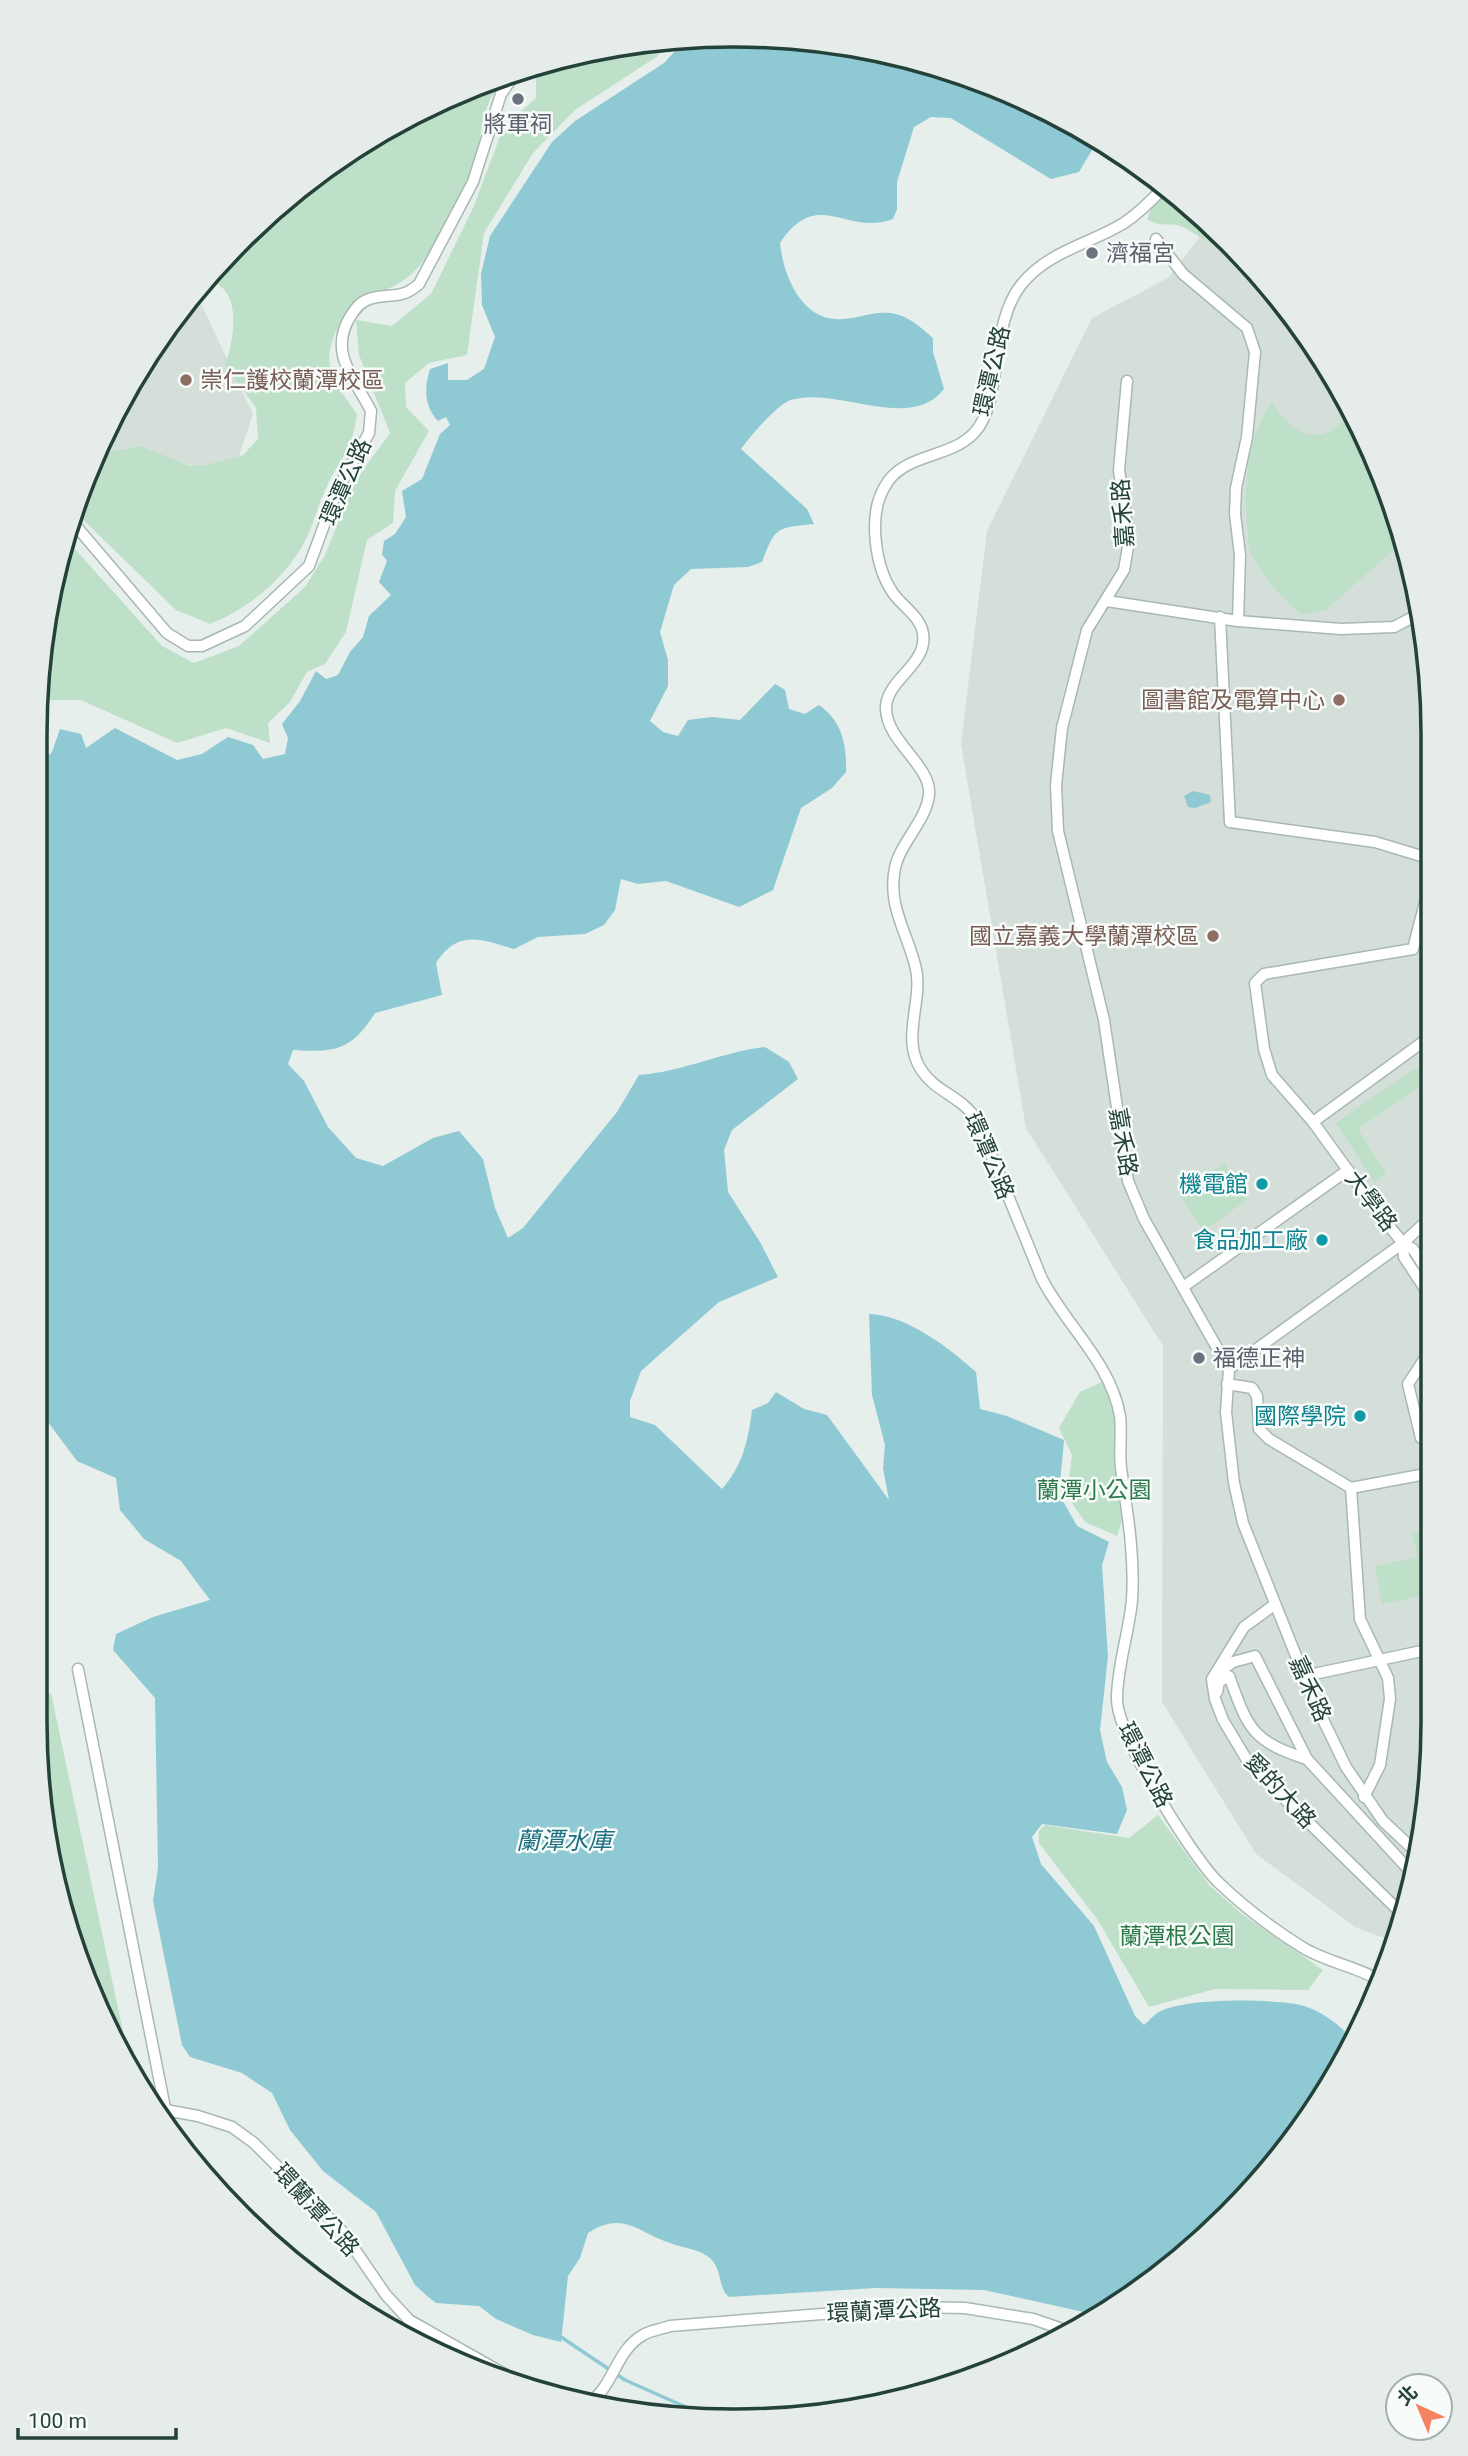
<svg xmlns="http://www.w3.org/2000/svg" width="1468" height="2456" viewBox="0 0 1468 2456" font-family="Roboto,'Noto Sans TC',sans-serif">
	<rect width="100%" height="100%" fill="#e6efeb"/>
	<!-- built -->
	<g fill="#d4dfda">
		<path d="M 1206,229 L 1259,273 L 1340,385 L 1396,510 L 1431,688 L 1431,1768 L 1397,1943 L 1355,1927 L 1256,1854 L 1162,1702 L 1163,1346 L 1026,1128 L 961,744 L 987,531 L 1092,318 L 1168,278 Z"/>
		<path d="M 196,293 L 253,414 L 239,456 L 204,469 L 132,449 L 95,464 L 153,345 Z"/>
	</g>
	<!-- green -->
	<g fill="#bfe0c8">
		<path d="M 667,42 L 658,56 L 575,110 L 533,153 L 484,233 L 467,355 L 429,363 L 405,383 L 406,407 L 429,431 L 395,491 L 393,523 L 367,540 L 346,632 L 325,664 L 307,672 L 290,702 L 268,723 L 270,743 L 226,728 L 177,743 L 81,700 L 51,700 L 37,721 C 37,693 39,673 50,647 L 46,640 L 66,539 L 162,646 L 194,663 L 239,646 L 305,587 L 325,555 L 355,481 L 390,433 L 359,355 L 356,320 L 392,326 L 431,294 L 473,208 L 504,126 L 536,98 L 536,74 C 577,49 620,46 667,42 Z"/>
		<path d="M 507,76 C 475,109 486,137 470,174 C 460,197 436,245 421,264 C 388,304 352,283 332,342 C 322,371 341,391 357,414 C 352,451 342,455 327,486 C 318,504 314,524 305,541 C 285,579 249,608 210,624 L 176,610 L 72,509 L 101,454 L 141,446 L 190,466 L 206,465 L 243,455 L 258,439 L 256,408 L 225,365 C 232,347 239,309 226,292 C 223,287 214,282 209,277 C 283,187 396,109 507,76 Z"/>
		<path d="M 1168,193 L 1254,268 C 1228,257 1207,240 1183,227 C 1171,221 1163,229 1147,219 L 1153,205 Z"/>
		<path d="M 1272,402 C 1282,422 1307,444 1330,431 C 1338,427 1345,418 1352,412 L 1394,505 L 1392,521 L 1400,534 L 1397,547 L 1326,610 L 1302,615 C 1283,599 1261,575 1251,553 C 1248,547 1248,538 1248,532 C 1243,488 1246,438 1272,402 Z"/>
		<path d="M 1431,1062 L 1431,1079 L 1358,1129 L 1386,1173 L 1375,1183 L 1336,1123 L 1408,1073 Z"/>
		<path d="M 1224,1163 L 1228,1169 L 1226,1177 L 1235,1190 L 1244,1192 L 1248,1199 L 1204,1231 L 1179,1195 Z"/>
		<path d="M 1104,1381 L 1114,1415 L 1115,1465 L 1124,1514 L 1117,1536 L 1085,1522 L 1067,1496 L 1072,1455 L 1059,1428 L 1080,1392 Z"/>
		<path d="M 1431,1530 L 1431,1594 L 1382,1604 L 1375,1566 L 1417,1557 L 1413,1533 Z"/>
		<path d="M 51,1693 L 125,2041 L 132,2071 L 107,2032 L 72,1946 L 41,1814 L 41,1699 Z"/>
		<path d="M 1158,1815 L 1209,1885 L 1243,1915 L 1323,1970 L 1308,1990 L 1215,1989 L 1149,2007 L 1097,1919 L 1039,1843 L 1039,1831 L 1045,1825 L 1129,1838 Z"/>
	</g>
	<!-- water -->
	<g fill="#8ec9d4">
		<path d="M 734,35 L 871,49 L 1002,88 L 1098,140 L 1079,172 L 1051,179 L 951,118 L 931,117 L 914,127 L 897,182 L 897,209 L 893,219 C 846,237 818,186 780,243 C 783,275 802,323 843,319 C 859,318 875,311 891,313 C 907,315 922,328 933,338 L 933,352 L 944,389 C 910,433 838,386 791,400 C 776,405 750,437 741,449 L 807,509 L 814,524 C 775,528 776,527 762,562 L 748,567 L 691,569 L 674,585 L 660,632 L 668,660 L 668,686 L 650,721 L 663,732 L 678,736 L 688,720 L 712,717 L 740,720 L 775,684 L 785,690 L 789,709 L 805,714 L 819,705 C 842,721 847,745 846,772 L 832,788 L 801,808 L 773,890 L 739,907 L 666,881 L 638,884 L 621,879 L 615,910 L 604,925 L 585,934 L 538,937 L 514,949 C 481,939 458,929 436,963 L 442,995 L 375,1013 C 352,1050 335,1053 293,1050 L 288,1064 L 304,1081 L 328,1127 L 356,1158 L 383,1166 L 433,1138 L 459,1131 L 483,1159 L 495,1208 L 508,1238 L 523,1228 L 617,1112 L 639,1075 C 683,1072 722,1052 765,1047 L 789,1062 L 798,1079 L 732,1130 L 724,1150 L 728,1192 L 760,1242 L 778,1277 L 719,1302 L 641,1371 L 630,1401 L 630,1417 L 655,1425 L 722,1489 C 743,1465 748,1441 752,1410 L 768,1403 L 776,1392 L 804,1409 L 827,1415 L 889,1500 L 883,1468 L 885,1445 L 872,1395 L 869,1314 C 907,1315 949,1348 976,1372 L 980,1409 L 1007,1416 L 1064,1440 L 1059,1494 L 1077,1526 L 1109,1542 L 1102,1565 L 1108,1656 L 1100,1730 L 1107,1762 L 1122,1787 L 1127,1810 L 1117,1834 L 1042,1824 L 1032,1837 L 1041,1864 L 1094,1926 L 1135,2016 L 1144,2025 C 1149,2021 1155,2013 1161,2011 C 1189,1998 1265,1999 1296,2004 C 1317,2008 1337,2022 1351,2038 L 1315,2111 L 1229,2216 L 1159,2277 L 1097,2315 L 984,2290 L 876,2288 L 729,2297 C 718,2289 722,2269 711,2259 C 701,2249 682,2248 670,2243 C 638,2233 624,2210 588,2233 L 580,2258 L 568,2276 L 561,2342 L 533,2335 L 496,2319 L 479,2306 L 436,2303 L 427,2296 L 415,2285 L 376,2212 L 323,2171 L 290,2130 L 272,2093 L 242,2073 L 190,2057 L 182,2045 L 153,1901 L 158,1868 L 155,1698 L 113,1650 L 116,1634 L 153,1617 L 210,1600 L 181,1561 L 144,1539 L 120,1510 L 116,1478 L 77,1461 L 39,1410 L 37,768 L 52,752 L 60,729 L 81,734 L 86,748 L 115,728 L 177,760 L 202,754 L 228,737 L 253,745 L 263,759 L 285,754 L 288,738 L 282,724 L 300,701 L 316,671 L 326,679 L 338,675 L 350,652 L 363,637 L 369,616 L 391,595 L 379,582 L 387,561 L 382,554 L 384,541 L 395,534 L 406,517 L 402,491 L 422,479 L 440,434 L 450,425 L 446,417 L 438,421 C 424,406 424,388 430,369 L 448,363 L 448,380 L 467,380 L 484,369 L 495,337 L 482,305 L 481,274 L 490,236 L 552,142 L 575,121 L 664,63 L 679,47 L 680,40 Z"/>
		<path d="M 1193,791 L 1210,795 L 1211,802 L 1195,808 L 1188,807 L 1184,796 Z"/>
	</g>
	<g fill="none" stroke-linecap="round" stroke-linejoin="round">
		<!-- stream -->
		<path stroke="#8ec9d4" stroke-width="3.5" d="M 561,2337 L 625,2380 L 715,2420"/>
		<defs>
			<g id="minor">
				<path d="M 1163,188 C 1151,201 1139,213 1124,223 C 1090,244 1048,251 1021,285 C 989,325 1003,401 975,432 C 950,460 902,452 884,488 C 868,516 875,567 893,593 C 902,606 921,617 923,634 C 928,665 885,680 886,709 C 887,742 932,766 929,795 C 926,821 900,843 895,868 C 887,907 908,933 916,969 C 923,1002 900,1040 922,1071 C 936,1092 961,1096 977,1120 L 1042,1279 C 1065,1324 1111,1363 1120,1416 C 1122,1433 1119,1451 1121,1468 C 1127,1511 1135,1556 1132,1600 C 1129,1633 1117,1666 1117,1699 C 1117,1736 1191,1855 1218,1882 C 1243,1906 1273,1929 1302,1947 C 1326,1962 1355,1966 1379,1980"/>
				<path d="M 1156,239 L 1183,274 L 1247,328 L 1255,352 L 1247,437 L 1236,488 L 1235,514 L 1240,555 L 1238,621"/>
				<path d="M 1127,381 L 1119,470 L 1129,541 L 1124,570 L 1087,630 L 1062,728 L 1056,785 L 1058,831 L 1104,1020 L 1128,1181 L 1144,1219 L 1229,1369 L 1226,1412 L 1234,1483 L 1243,1523 L 1314,1701 L 1346,1767 L 1383,1821 L 1415,1851"/>
				<path d="M 70,519 L 167,633 L 188,646 L 202,646 L 245,626 L 309,566 L 337,490 L 369,433 L 371,411 C 355,379 328,353 350,317 C 355,309 360,302 369,299 C 390,292 400,301 419,284 L 473,182 L 501,94 L 513,77 L 521,72"/>
				<path d="M 1107,601 L 1238,621 L 1341,629 L 1394,627 L 1417,615"/>
				<path d="M 1220,617 L 1230,822 L 1375,842 L 1431,859"/>
				<path d="M 1431,879 L 1413,949 L 1264,974 L 1255,983 L 1264,1049 L 1272,1075 L 1313,1122 L 1384,1220 L 1403,1243 L 1413,1249 L 1431,1277"/>
				<path d="M 1313,1122 L 1431,1036"/>
				<path d="M 1403,1243 L 1404,1257 L 1431,1298"/>
				<path d="M 1183,1287 L 1348,1170"/>
				<path d="M 1431,1349 L 1408,1384 L 1421,1438 L 1431,1444"/>
				<path d="M 1229,1369 L 1403,1243 L 1431,1217"/>
				<path d="M 1227,1384 L 1252,1388 L 1257,1396 L 1259,1429 L 1269,1439 L 1351,1488"/>
				<path d="M 1274,1605 L 1244,1627 L 1212,1679 L 1215,1699 L 1223,1720 L 1250,1765 L 1402,1914"/>
				<path d="M 78,1669 L 165,2108"/>
				<path d="M 1219,1672 L 1233,1662 L 1255,1656 L 1307,1759 L 1411,1872"/>
				<path d="M 1314,1674 L 1431,1649"/>
				<path d="M 1217,1692 L 1219,1682 L 1229,1676 C 1248,1728 1251,1741 1307,1759"/>
				<path d="M 1364,1797 L 1380,1765 L 1390,1699 L 1388,1678 L 1360,1619 L 1351,1488 L 1431,1473"/>
				<path d="M 155,2108 L 198,2116 L 232,2127 L 254,2143 L 342,2231 L 386,2295 L 409,2320 L 529,2388"/>
				<path d="M 589,2403 C 614,2386 616,2350 643,2335 C 651,2330 662,2329 670,2326 L 911,2307 L 965,2308 L 1033,2319 L 1071,2332"/>
			</g>
		</defs>
		<!-- minor casing -->
		<use href="#minor" stroke="#a8b8b2" stroke-width="13"/>
		<!-- minor -->
		<use href="#minor" stroke="#fff" stroke-width="10"/>
	</g>
	<!-- markers -->
	<g fill="#6b7280" stroke="#f7fbf9" stroke-width="2.5">
		<circle cx="518" cy="99" r="7"/>
		<circle cx="1092" cy="253" r="7"/>
		<circle cx="1199" cy="1358" r="7"/>
	</g>
	<g fill="#8d6e63" stroke="#f7fbf9" stroke-width="2.5">
		<circle cx="186" cy="380" r="7"/>
		<circle cx="1339" cy="700" r="7"/>
		<circle cx="1213" cy="936" r="7"/>
	</g>
	<g fill="#0f9aa8" stroke="#f7fbf9" stroke-width="2.5">
		<circle cx="1262" cy="1184" r="7"/>
		<circle cx="1322" cy="1240" r="7"/>
		<circle cx="1360" cy="1416" r="7"/>
	</g>
	<g text-anchor="middle" dominant-baseline="central" stroke-width="5" stroke-linejoin="round" paint-order="stroke">
		<!-- worship labels -->
		<g font-size="23" fill="#5b616d" stroke="#f7fbf9" text-anchor="start">
			<text x="518" y="124" text-anchor="middle">將軍祠</text>
			<text x="1106" y="253">濟福宮</text>
			<text x="1213" y="1358">福德正神</text>
		</g>
		<!-- street labels -->
		<g font-size="23" fill="#24423a" stroke="#f7fbf9">
			<text transform="translate(992 371) rotate(-77)">環潭公路</text>
			<text transform="translate(346 482) rotate(-66)">環潭公路</text>
			<text transform="translate(1123 513) rotate(-94)">嘉禾路</text>
			<text transform="translate(1123 1142) rotate(80)">嘉禾路</text>
			<text transform="translate(989 1156) rotate(67)">環潭公路</text>
			<text transform="translate(1371 1201) rotate(53)">大學路</text>
			<text transform="translate(1310 1689) rotate(66)">嘉禾路</text>
			<text transform="translate(1145 1765) rotate(63)">環潭公路</text>
			<text transform="translate(1280 1791) rotate(47)">愛的大路</text>
			<text transform="translate(316 2210) rotate(48)">環蘭潭公路</text>
			<text transform="translate(884 2311) rotate(-3)">環蘭潭公路</text>
		</g>
		<!-- education labels -->
		<g font-size="23" fill="#785e54" stroke="#f7fbf9" text-anchor="end">
			<text x="200" y="380" text-anchor="start">崇仁護校蘭潭校區</text>
			<text x="1325" y="700">圖書館及電算中心</text>
			<text x="1199" y="936">國立嘉義大學蘭潭校區</text>
		</g>
		<!-- culture labels -->
		<g font-size="23" fill="#0d838f" stroke="#f7fbf9" text-anchor="end">
			<text x="1248" y="1184">機電館</text>
			<text x="1308" y="1240">食品加工廠</text>
			<text x="1346" y="1416">國際學院</text>
		</g>
		<!-- park labels -->
		<g font-size="23" fill="#2d7a4b" stroke="#f7fbf9">
			<text x="1094" y="1490">蘭潭小公園</text>
			<text x="1177" y="1936">蘭潭根公園</text>
		</g>
		<!-- water labels -->
		<g font-size="24" font-style="italic" fill="#1c6f80" stroke="#f7fbf9">
			<text x="564" y="1841">蘭潭水庫</text>
		</g>
	</g>
	<!-- crop -->
	<path d="M0 0H1468V2456H0ZM734 47H734A687 687 0 0 1 1421 734V1722A687 687 0 0 1 734 2409H734A687 687 0 0 1 47 1722V734A687 687 0 0 1 734 47Z" fill="#e6ecea" fill-rule="evenodd"/>
	<path fill="none" stroke="#24423a" stroke-width="3.5" d="M734 47H734A687 687 0 0 1 1421 734V1722A687 687 0 0 1 734 2409H734A687 687 0 0 1 47 1722V734A687 687 0 0 1 734 47Z"/>
	<!-- north arrow -->
	<g transform="translate(1419 2407) rotate(316)"><circle r="33" fill="#f7fbf9" stroke="#a3b1ad" stroke-width="2"/>
	<path d="M0-5L12 26L0 18L-12 26Z" fill="#f4845f"/>
	<text y="-10" font-size="19" font-weight="bold" text-anchor="middle" fill="#24423a">北</text>
	</g>
	<!-- scale -->
	<path d="M18 2428v10h158v-10" fill="none" stroke="#24423a" stroke-width="3.5"/>
	<text x="28" y="2428" font-size="21" fill="#24423a" stroke="#f7fbf9" stroke-width="5" paint-order="stroke">100 m</text>
</svg>
